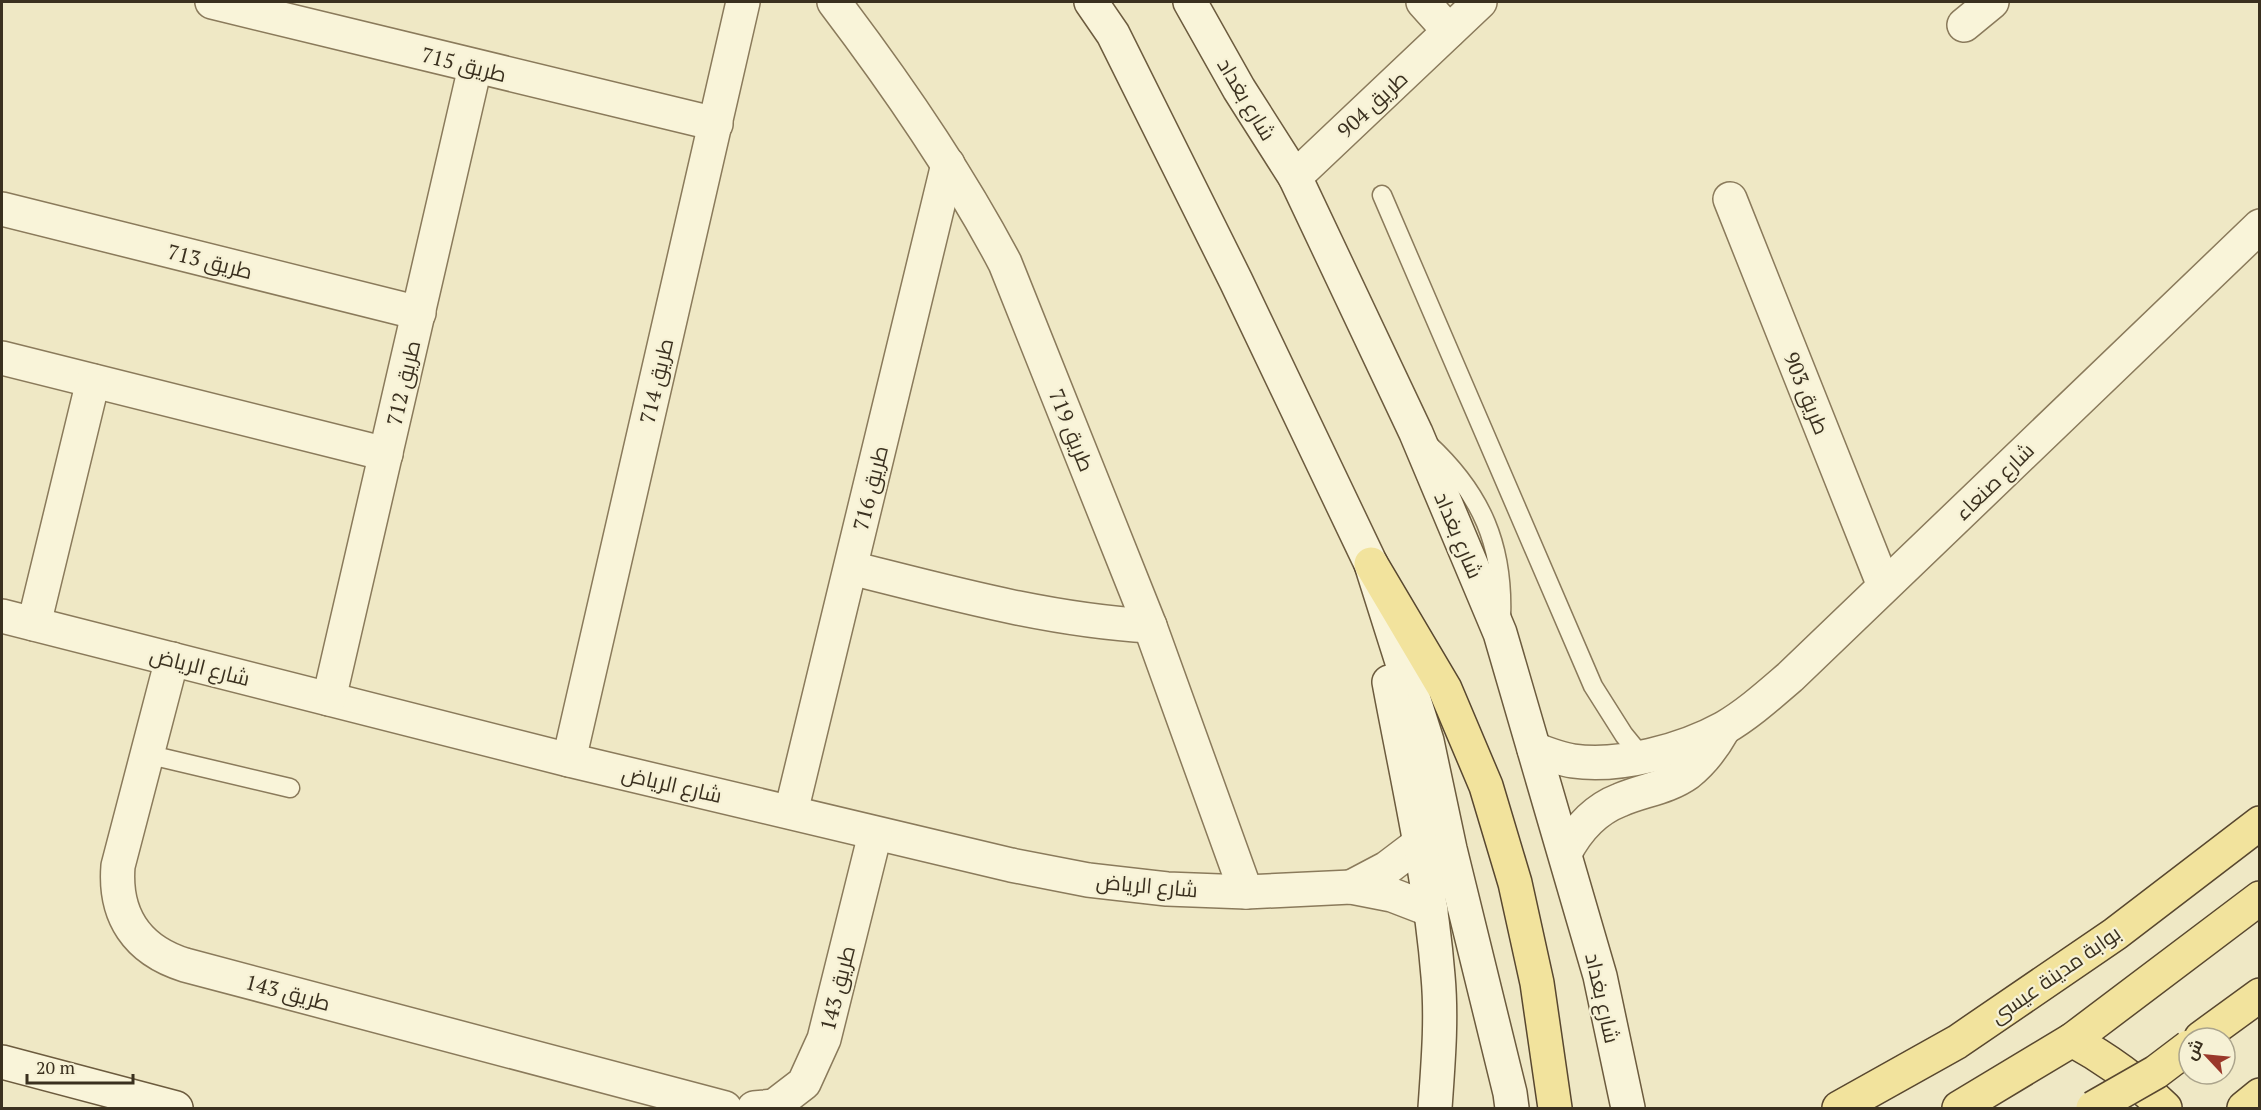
<svg xmlns="http://www.w3.org/2000/svg" width="2261" height="1110" viewBox="0 0 2261 1110" font-family="'PT Serif',Cairo,serif">
	<rect width="100%" height="100%" fill="#efe8c5"/>
	<g fill="none" stroke-linecap="round" stroke-linejoin="round">
		<defs>
			<g id="service">
				<path d="M 1382,195 L 1593,686 L 1624,735 L 1642,757"/>
				<path d="M 1428,444 C 1482,494 1504,546 1501,619"/>
				<path d="M 146,754 L 290,788"/>
			</g>
			<g id="minor">
				<path d="M 212,2 L 716,124"/>
				<path d="M 834,2 C 897,85 956,170 1005,263 L 1150,626 L 1246,892"/>
				<path d="M 1423,2 L 1449,31"/>
				<path d="M 1964,25 L 1992,2"/>
				<path d="M 1295,177 L 1480,2"/>
				<path d="M 1730,199 L 1884,586"/>
				<path d="M 2,209 L 419,313"/>
				<path d="M 2,358 L 386,454"/>
				<path d="M 851,568 C 951,593 1047,620 1150,626"/>
				<path d="M 2,616 L 569,760 L 1011,865 L 1088,880 L 1167,889 L 1246,892 L 1351,887 L 1392,895 L 1431,910"/>
				<path d="M 34,624 L 93,381"/>
				<path d="M 172,659 L 118,866 C 114,916 137,950 185,965 L 725,1108"/>
				<path d="M 329,699 L 475,67"/>
				<path d="M 1534,749 C 1547,754 1560,759 1573,761 C 1619,768 1684,750 1724,728 C 1748,714 1769,695 1790,677 L 2260,226"/>
				<path d="M 569,760 L 743,2"/>
				<path d="M 791,812 L 948,164"/>
				<path d="M 1565,853 C 1577,830 1594,810 1620,800 C 1643,790 1667,788 1688,773 C 1703,761 1714,746 1723,730"/>
				<path d="M 1351,887 L 1387,868 L 1420,843"/>
				<path d="M 754,1108 L 774,1106 L 804,1083 L 824,1039 L 875,834"/>
			</g>
			<g id="secondary">
				<path d="M 1091,2 L 1113,34 L 1236,281 L 1371,564 L 1427,741 L 1450,849 L 1510,1093 L 1512,1108"/>
				<path d="M 1190,2 L 1239,89 L 1295,177 L 1416,433 L 1500,633 L 1600,976 L 1628,1108"/>
				<path d="M 1389,682 C 1407,779 1430,877 1438,976 C 1442,1020 1438,1064 1435,1108"/>
				<path d="M 2,1062 L 176,1108"/>
			</g>
			<g id="primary">
				<path d="M 1371,564 L 1445,689 L 1486,786 L 1515,883 L 1537,983 L 1555,1108"/>
				<path d="M 2201,1038 L 2260,995"/>
				<path d="M 2072,1040 C 2107,1059 2136,1080 2165,1108"/>
				<path d="M 1839,1108 L 1957,1042 L 2115,934 L 2260,823"/>
				<path d="M 1959,1108 L 2072,1040 L 2260,898"/>
				<path d="M 2244,1108 L 2260,1095"/>
			</g>
		</defs>
		<!-- service casing -->
		<use href="#service" stroke="#8a7a5b" stroke-width="21"/>
		<!-- minor casing -->
		<use href="#minor" stroke="#8a7a5b" stroke-width="36"/>
		<!-- secondary casing -->
		<use href="#secondary" stroke="#6c5b3e" stroke-width="36"/>
		<!-- primary casing -->
		<use href="#primary" stroke="#58472f" stroke-width="36"/>
		<!-- service -->
		<use href="#service" stroke="#f9f4d9" stroke-width="18"/>
		<!-- minor -->
		<use href="#minor" stroke="#f9f4d9" stroke-width="33"/>
		<!-- secondary -->
		<use href="#secondary" stroke="#f9f4d9" stroke-width="33"/>
		<!-- primary -->
		<use href="#primary" stroke="#f2e39d" stroke-width="33"/>
		<defs>
			<path id="primary-bridge" d="M 2093,1108 L 2156,1072 L 2189,1047"/>
		</defs>
		<!-- primary-bridge casing -->
		<use href="#primary-bridge" stroke="#58472f" stroke-width="36" stroke-linecap="butt"/>
		<!-- primary-bridge -->
		<use href="#primary-bridge" stroke="#f2e39d" stroke-width="33"/>
	</g>
	<g text-anchor="middle" dominant-baseline="central" stroke-width="4.5" stroke-linejoin="round" paint-order="stroke">
		<!-- street labels -->
		<g font-size="21" fill="#3a301f" stroke="#f6f1d5">
			<text transform="translate(464 64) rotate(14)">طريق 715</text>
			<text transform="translate(1247 99) rotate(59)">شارع بغداد</text>
			<text transform="translate(1372 104) rotate(-43)">طريق 904</text>
			<text transform="translate(210 261) rotate(14)">طريق 713</text>
			<text transform="translate(656 381) rotate(-77)">طريق 714</text>
			<text transform="translate(403 383) rotate(-77)">طريق 712</text>
			<text transform="translate(1807 393) rotate(68)">طريق 903</text>
			<text transform="translate(1072 430) rotate(68)">طريق 719</text>
			<text transform="translate(1994 481) rotate(-44)">شارع صنعاء</text>
			<text transform="translate(870 488) rotate(-76)">طريق 716</text>
			<text transform="translate(1459 535) rotate(67)">شارع بغداد</text>
			<text transform="translate(200 666) rotate(14)">شارع الرياض</text>
			<text transform="translate(672 784) rotate(13)">شارع الرياض</text>
			<text transform="translate(1147 885) rotate(5)">شارع الرياض</text>
			<text transform="translate(2055 974) rotate(-35)">بوابة مدينة عيسى</text>
			<text transform="translate(837 988) rotate(-76)">طريق 143</text>
			<text transform="translate(288 992) rotate(15)">طريق 143</text>
			<text transform="translate(1603 998) rotate(77)">شارع بغداد</text>
		</g>
	</g>
	<!-- border -->
	<rect width="2261" height="1110" fill="none" stroke="#3a301f" stroke-width="6"/>
	<!-- north arrow -->
	<g transform="translate(2207 1056) rotate(296)"><circle r="28" fill="#f6f1d5" stroke="#aba48c" stroke-width="1.5"/>
	<path d="M0-4.5L10 22L0 15L-10 22Z" fill="#9a382a"/>
	<text y="-9" font-size="16" font-weight="bold" text-anchor="middle" fill="#3a301f">ش</text>
	</g>
	<!-- scale -->
	<path d="M27 1074v9h106v-9" fill="none" stroke="#3a301f" stroke-width="3"/>
	<text x="36" y="1074" font-size="18" fill="#3a301f" stroke="#f6f1d5" stroke-width="4.5" paint-order="stroke">20 m</text>
</svg>
